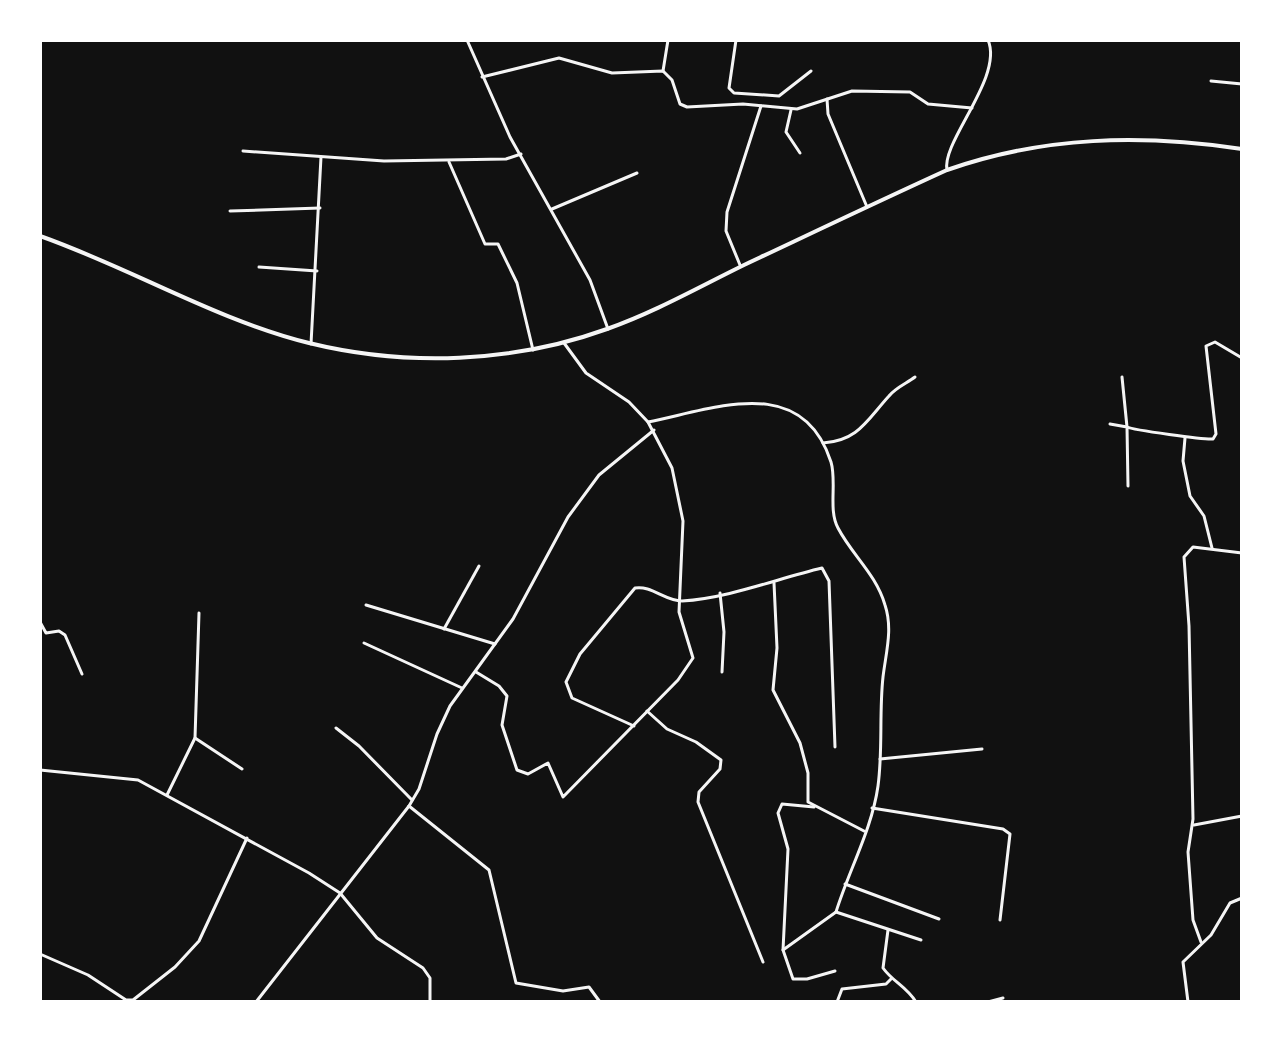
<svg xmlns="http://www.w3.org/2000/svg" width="1282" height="1042" viewBox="0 0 1282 1042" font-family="Signika,sans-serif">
	<rect width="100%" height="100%" fill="#111"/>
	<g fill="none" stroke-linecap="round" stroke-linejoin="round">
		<!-- minor -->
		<g stroke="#f5f5f5" stroke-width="3">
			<path d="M 467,40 L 510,137 L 590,280 L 608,329"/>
			<path d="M 736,40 L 729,88 L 734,93 L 779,96 L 811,71"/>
			<path d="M 663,71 L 668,40"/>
			<path d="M 482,77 L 559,58 L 612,73 L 663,71 L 672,80 L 680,104 L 687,107 L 743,104 L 797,109 L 852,91 L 910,92 L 928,104 L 972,108"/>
			<path d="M 1211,81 L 1242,84"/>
			<path d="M 827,99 L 828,114 L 867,207"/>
			<path d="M 791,110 L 786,132 L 800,153"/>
			<path d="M 243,151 L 384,161 L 506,159 L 521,154"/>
			<path d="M 449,162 L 485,244 L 498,244 L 517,283 L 533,350"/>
			<path d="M 947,170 C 941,142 1004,77 988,40"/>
			<path d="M 552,209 L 637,173"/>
			<path d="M 230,211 L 320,208"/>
			<path d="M 740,265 L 726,231 L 727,212 L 761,106"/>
			<path d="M 259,267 L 317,271"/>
			<path d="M 311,344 L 321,157"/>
			<path d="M 1122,377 L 1127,427 C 1133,430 1205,440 1213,439 L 1216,434 L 1206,346 L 1215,342 L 1242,358"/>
			<path d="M 648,422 C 714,409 802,372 831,462 C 837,482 828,510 838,528 C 852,555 876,574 885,605 C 893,629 886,652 883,677 C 879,713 883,749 878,786 C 872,829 849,870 836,912"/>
			<path d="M 1110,424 L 1127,427 L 1128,486"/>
			<path d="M 1185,438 L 1183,461 L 1190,496 L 1204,516 L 1212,548"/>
			<path d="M 823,443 C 858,441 867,420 889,396 C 895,388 907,383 915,377"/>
			<path d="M 774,583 L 777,648 L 773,690 L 800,743 L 808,773 L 808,802 L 864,831"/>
			<path d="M 720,593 L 724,632 L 722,672"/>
			<path d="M 366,605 L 495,644"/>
			<path d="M 40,622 L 46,633 L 59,631 L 65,635 L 82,674"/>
			<path d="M 444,629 L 479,566"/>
			<path d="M 364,643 L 462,688"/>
			<path d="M 476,672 L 499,686 L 507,696 L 502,725 L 517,770 L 528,774 L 548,763 L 563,797 L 678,680 L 693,658 L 679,612 L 683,521 L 672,468 L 648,422 L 629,402 L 586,373 L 564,343"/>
			<path d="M 647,711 L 667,729 L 696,742 L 721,760 L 720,769 L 699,792 L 698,802 L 763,962"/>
			<path d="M 634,726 L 572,698 L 566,682 L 580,654 L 635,588 C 651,585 665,601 682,601 C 729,598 776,579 822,568 L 829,581 L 835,747"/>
			<path d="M 336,728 L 359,746 L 412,800"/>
			<path d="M 195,738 L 242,769"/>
			<path d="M 880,759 L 982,749"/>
			<path d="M 40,770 L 138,780 L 309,873 L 340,893 L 377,938 L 423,968 L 430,978 L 430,1002"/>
			<path d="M 167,795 L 195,738 L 199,613"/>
			<path d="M 409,806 L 489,870 L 516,983 L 563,991 L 589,987 L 600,1002"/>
			<path d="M 814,807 L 782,804 L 778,813 L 788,849 L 783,950 L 793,979 L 807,979 L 835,971"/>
			<path d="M 872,808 L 1003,829 L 1010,834 L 1000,920"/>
			<path d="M 1194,825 L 1242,816"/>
			<path d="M 845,884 L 939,919"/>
			<path d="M 888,930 L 883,968 C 893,982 906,986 916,1002"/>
			<path d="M 1201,942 L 1193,920 L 1188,852 L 1193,819 L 1189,626 L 1184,557 L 1193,547 L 1242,553"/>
			<path d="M 783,950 L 836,912 L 921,940"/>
			<path d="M 40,954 L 88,975 L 126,1000 L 133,1000 L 175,967 L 199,941 L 247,838"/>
			<path d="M 256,1002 L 409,806 L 419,789 L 437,734 L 450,706 L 513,619 L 568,517 L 599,475 L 654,430"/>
			<path d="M 837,1002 L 842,989 L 886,984 L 891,979"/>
			<path d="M 988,1002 L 1003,998"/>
			<path d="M 1188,1002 L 1183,962 L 1211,935 L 1230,903 L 1242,898"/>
		</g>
		<!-- trunk -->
		<path stroke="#f5f5f5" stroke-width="4" d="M 40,236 C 131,268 216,320 309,343 C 407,367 513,363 607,329 C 655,312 699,287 744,265 C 812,233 879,201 947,170 C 1044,136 1141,134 1242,149"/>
	</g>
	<!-- border -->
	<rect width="1282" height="1042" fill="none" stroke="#ffffff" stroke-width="84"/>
</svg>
